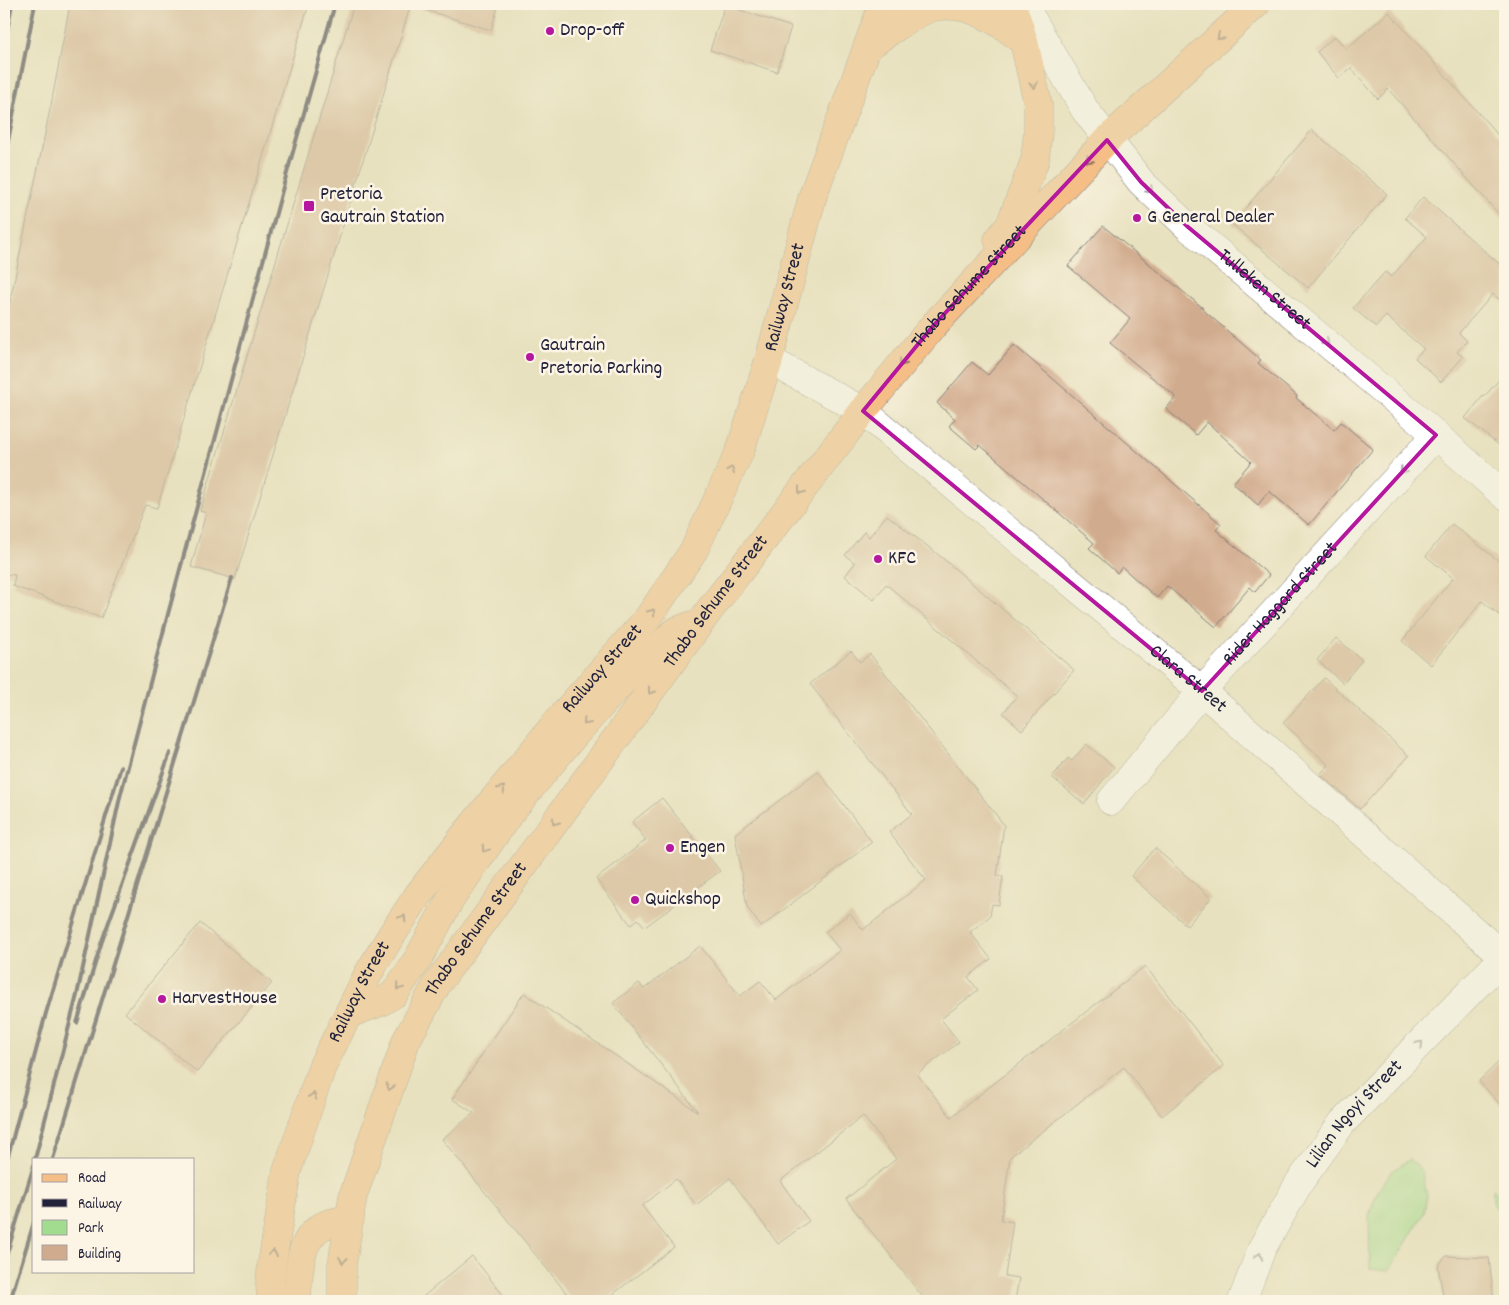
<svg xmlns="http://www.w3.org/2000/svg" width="1509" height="1305" viewBox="0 0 1509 1305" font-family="Dekko,sans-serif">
	<rect width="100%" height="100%" fill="#fcf5e5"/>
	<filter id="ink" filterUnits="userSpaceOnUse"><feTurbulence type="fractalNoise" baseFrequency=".02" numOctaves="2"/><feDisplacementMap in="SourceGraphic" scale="10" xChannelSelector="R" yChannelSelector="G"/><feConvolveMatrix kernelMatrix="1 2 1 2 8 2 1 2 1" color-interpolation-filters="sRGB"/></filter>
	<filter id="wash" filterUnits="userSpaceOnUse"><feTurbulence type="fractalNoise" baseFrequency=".0096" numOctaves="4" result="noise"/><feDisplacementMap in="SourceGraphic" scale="20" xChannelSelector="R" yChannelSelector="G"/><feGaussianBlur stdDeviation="1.12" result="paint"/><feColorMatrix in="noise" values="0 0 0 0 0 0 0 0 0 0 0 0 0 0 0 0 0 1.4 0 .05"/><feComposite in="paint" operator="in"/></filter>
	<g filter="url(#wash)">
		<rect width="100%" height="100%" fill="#e8e1bf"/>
		<!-- green -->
		<g fill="#a1dc8f" stroke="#627f65">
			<path d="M 1410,1159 L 1422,1172 L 1427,1196 L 1424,1213 L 1389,1271 L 1370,1269 L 1369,1215 L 1378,1191 L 1391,1172 Z"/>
			<path d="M 1493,1189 L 1505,1201 L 1505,1221 L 1493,1203 Z"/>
		</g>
		<g id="blocks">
			<!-- building -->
			<g fill="#d1ab8d">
				<path d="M 70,4 L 309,4 L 157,508 L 145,505 L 101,618 L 13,586 L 15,575 L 4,574 L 4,330 L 52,100 Z"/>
				<path d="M 354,4 L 411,4 L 235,579 L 191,567 L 206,513 L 200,511 Z"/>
				<path d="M 423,4 L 499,4 L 491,30 L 422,9 Z"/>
				<path d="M 725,5 L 791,27 L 777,72 L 710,50 Z"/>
				<path d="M 1389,12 L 1505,143 L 1505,221 L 1388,89 L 1378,99 L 1351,68 L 1339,78 L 1317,52 L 1335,36 L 1346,49 Z"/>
				<path d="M 1312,130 L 1387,194 L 1308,288 L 1232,224 Z"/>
				<path d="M 1423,197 L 1505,269 L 1505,304 L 1493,294 L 1459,333 L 1467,341 L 1457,352 L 1463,357 L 1441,382 L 1415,358 L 1424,349 L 1386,316 L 1376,327 L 1353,308 L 1385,272 L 1391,277 L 1427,237 L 1405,218 Z"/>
				<path d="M 1103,226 L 1203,308 L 1202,309 L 1261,360 L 1258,363 L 1297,396 L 1296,398 L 1334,430 L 1341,422 L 1373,449 L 1309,525 L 1269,491 L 1258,505 L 1233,483 L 1251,462 L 1207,422 L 1196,435 L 1166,409 L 1176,397 L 1110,343 L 1130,319 L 1068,266 Z"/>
				<path d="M 1014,345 L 1221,524 L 1216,530 L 1269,575 L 1255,592 L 1250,587 L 1216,627 L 1167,586 L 1157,598 L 1122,567 L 1117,573 L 1089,548 L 1094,543 L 980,445 L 976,449 L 949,426 L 955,419 L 937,403 L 972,362 L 988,375 Z"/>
				<path d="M 1505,373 L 1505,450 L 1465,418 L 1483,396 L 1484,397 Z"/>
				<path d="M 887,515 L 940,556 L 1074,670 L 1022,730 L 1003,713 L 1017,696 L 886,584 L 874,600 L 845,576 L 855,563 L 845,555 L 864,532 L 869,537 Z"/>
				<path d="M 1452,524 L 1505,566 L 1505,620 L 1482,601 L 1431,665 L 1402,641 L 1453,578 L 1426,556 Z"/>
				<path d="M 1336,638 L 1362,660 L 1343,683 L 1317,660 Z"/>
				<path d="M 851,651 L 860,662 L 870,654 L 1004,825 L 997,876 L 1003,876 L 999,905 L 992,904 L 990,916 L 970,932 L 991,959 L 968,977 L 978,990 L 941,1019 L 959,1042 L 917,1074 L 951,1117 L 1145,966 L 1224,1066 L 1162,1116 L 1124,1067 L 1010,1157 L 1001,1220 L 1013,1222 L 1005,1276 L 1019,1278 L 1015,1301 L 926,1301 L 846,1199 L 896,1159 L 863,1116 L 780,1181 L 809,1221 L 778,1244 L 730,1178 L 696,1205 L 676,1179 L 642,1206 L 674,1247 L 604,1301 L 573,1301 L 442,1139 L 474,1113 L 452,1099 L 524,993 L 698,1112 L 613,1003 L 639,983 L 644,989 L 700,946 L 740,996 L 760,981 L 776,1000 L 840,950 L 825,932 L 850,913 L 863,930 L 926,880 L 889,832 L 912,814 L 810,684 Z"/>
				<path d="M 1324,678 L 1409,756 L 1360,809 L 1320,774 L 1329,765 L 1283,723 Z"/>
				<path d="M 1086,744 L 1114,767 L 1084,804 L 1052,777 L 1068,758 L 1072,761 Z"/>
				<path d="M 818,771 L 872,842 L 761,927 L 747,907 L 735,834 Z"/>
				<path d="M 662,798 L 720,871 L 645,927 L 638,919 L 631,925 L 596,879 L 646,840 L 632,822 Z"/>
				<path d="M 1155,848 L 1211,898 L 1187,926 L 1131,876 Z"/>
				<path d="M 200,923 L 272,983 L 197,1072 L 125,1013 Z"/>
				<path d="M 1505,1056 L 1505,1110 L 1479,1081 Z"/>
				<path d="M 472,1256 L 508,1301 L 418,1301 Z"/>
				<path d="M 1446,1256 L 1489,1258 L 1494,1301 L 1444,1301 L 1438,1266 Z"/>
			</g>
		</g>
	</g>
	<g filter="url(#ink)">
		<use href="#blocks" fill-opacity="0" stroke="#85827d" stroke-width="1"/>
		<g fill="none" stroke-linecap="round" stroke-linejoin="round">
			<defs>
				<g id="minor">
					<path id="s1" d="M 1023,4 L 1085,110 L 1141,182 L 1188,227 L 1426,426 L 1505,496"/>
					<path id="s2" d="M 769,360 L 863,411 L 1202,691 L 1504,957"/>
					<path id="s3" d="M 1111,801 L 1202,691 L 1436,435"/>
					<path id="s4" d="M 1242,1301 L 1262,1248 L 1299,1183 L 1342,1123 L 1505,956"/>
				</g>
				<g id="major">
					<path d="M 867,47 C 887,34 911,14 934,7 C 968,0 1000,21 1024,42"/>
					<path d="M 998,240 L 1010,225 L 1035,160 L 1038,131 L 1038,104 L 1024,42 L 1012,4"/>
					<path d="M 349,1014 L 381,1002 L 394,994 L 418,959 L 450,900 L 509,814 L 576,733 L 622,682 L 676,631 L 692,625"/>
					<path id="s5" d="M 271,1301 L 270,1283 L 272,1263 L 287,1171 L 322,1067 L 368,974 L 389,939 L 418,895 L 464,836 L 561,717 L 648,618 L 694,550 L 740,451 L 769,360 L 813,195 L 883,4"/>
					<path d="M 297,1301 C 299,1273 297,1233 330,1223 C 336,1221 343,1220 350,1219"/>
					<path id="s6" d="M 342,1301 L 342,1265 L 353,1196 L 406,1041 L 437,984 L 711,608 L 863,411 L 933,326 L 1107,140 L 1256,4"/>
				</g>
			</defs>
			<!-- minor casing -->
			<use href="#minor" stroke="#85827d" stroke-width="29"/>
			<!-- major casing -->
			<use href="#major" stroke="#85827d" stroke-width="29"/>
			<!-- minor -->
			<use href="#minor" stroke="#fff" stroke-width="28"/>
			<!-- major -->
			<use href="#major" stroke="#f6be87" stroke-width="28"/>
			<!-- rail -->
			<g stroke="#22223b" stroke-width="4">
				<path d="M 4,47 L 12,4"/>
				<path d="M 4,161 L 35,4"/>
				<path d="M 77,1023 L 102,941 L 170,753"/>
				<path d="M 35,1159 L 77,995 L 120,797 L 168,614 L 283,187 L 335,4"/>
				<path d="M 53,1159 L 232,578"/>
				<path d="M 4,1171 L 46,1013 L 121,767"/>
				<path d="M 4,1263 L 34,1165"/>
				<path d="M 10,1301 L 34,1222"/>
			</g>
		</g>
		<!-- one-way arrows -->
		<defs><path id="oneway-chevron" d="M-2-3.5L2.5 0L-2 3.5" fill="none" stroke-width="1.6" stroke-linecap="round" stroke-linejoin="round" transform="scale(1.25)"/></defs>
		<g stroke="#8c7061">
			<use href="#oneway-chevron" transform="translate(1220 37) rotate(138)"/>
			<use href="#oneway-chevron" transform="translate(1034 85) rotate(77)"/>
			<use href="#oneway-chevron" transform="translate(1089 160) rotate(133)"/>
			<use href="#oneway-chevron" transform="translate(902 363) rotate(129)"/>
			<use href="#oneway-chevron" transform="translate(731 470) rotate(-65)"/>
			<use href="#oneway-chevron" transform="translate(801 491) rotate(128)"/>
			<use href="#oneway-chevron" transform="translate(652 612) rotate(-55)"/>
			<use href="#oneway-chevron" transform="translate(651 691) rotate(126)"/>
			<use href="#oneway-chevron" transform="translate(586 722) rotate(132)"/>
			<use href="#oneway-chevron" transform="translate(502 789) rotate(-51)"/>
			<use href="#oneway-chevron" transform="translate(555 822) rotate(126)"/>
			<use href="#oneway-chevron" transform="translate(485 849) rotate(124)"/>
			<use href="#oneway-chevron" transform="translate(403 918) rotate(-56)"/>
			<use href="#oneway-chevron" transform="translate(399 987) rotate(129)"/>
			<use href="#oneway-chevron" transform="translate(390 1087) rotate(110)"/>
			<use href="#oneway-chevron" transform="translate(313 1096) rotate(-71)"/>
			<use href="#oneway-chevron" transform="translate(273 1253) rotate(-80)"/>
			<use href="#oneway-chevron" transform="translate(343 1260) rotate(97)"/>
		</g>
		<g stroke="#9c9ca7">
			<use href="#oneway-chevron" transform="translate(1150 190) rotate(44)"/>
			<use href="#oneway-chevron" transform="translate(1326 342) rotate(40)"/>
			<use href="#oneway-chevron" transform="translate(1403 471) rotate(132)"/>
			<use href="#oneway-chevron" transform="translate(1420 1044) rotate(-46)"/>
			<use href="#oneway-chevron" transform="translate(1259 1256) rotate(-69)"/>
		</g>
	</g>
	<!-- marked area -->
	<path d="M0 0H1509V1305H0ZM 1107,140 L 1141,182 L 1188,227 L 1436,435 L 1202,691 L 863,411 L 933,326 Z" fill="#e8e1bf" fill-opacity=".55" fill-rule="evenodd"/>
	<path fill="none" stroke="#b5179e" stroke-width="4" stroke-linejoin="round" d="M 1107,140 L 1141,182 L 1188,227 L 1436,435 L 1202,691 L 863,411 L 933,326 Z"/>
	<!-- markers -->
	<g fill="#b5179e" stroke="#fcf5e5" stroke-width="2">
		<circle cx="550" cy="31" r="5"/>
		<rect x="303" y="200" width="12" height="12" rx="2.5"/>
		<circle cx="1137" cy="218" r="5"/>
		<circle cx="530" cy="357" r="5"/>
		<circle cx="878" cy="559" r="5"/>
		<circle cx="670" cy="848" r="5"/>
		<circle cx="635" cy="900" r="5"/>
		<circle cx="162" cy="999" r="5"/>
	</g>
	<g text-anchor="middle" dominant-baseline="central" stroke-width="5" stroke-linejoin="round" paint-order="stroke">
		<!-- poi labels -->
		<g font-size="20" fill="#22223b" stroke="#fcf5e5" text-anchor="start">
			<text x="560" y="31">Drop-off</text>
			<text x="320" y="195">Pretoria<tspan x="320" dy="23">Gautrain Station</tspan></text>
			<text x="1147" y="218">G General Dealer</text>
			<text x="540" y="346">Gautrain<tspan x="540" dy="23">Pretoria Parking</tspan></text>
			<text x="888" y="559">KFC</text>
			<text x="680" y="848">Engen</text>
			<text x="645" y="900">Quickshop</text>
			<text x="172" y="999">HarvestHouse</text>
		</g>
		<!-- street labels -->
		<g font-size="20" fill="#22223b" stroke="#fcf5e5">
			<text stroke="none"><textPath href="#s6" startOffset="1212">Thabo Sehume Street</textPath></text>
			<text stroke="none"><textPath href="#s1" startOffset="378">Tulleken Street</textPath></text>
			<text stroke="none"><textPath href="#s5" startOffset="1150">Railway Street</textPath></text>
			<text stroke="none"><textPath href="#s6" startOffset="808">Thabo Sehume Street</textPath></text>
			<text stroke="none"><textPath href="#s3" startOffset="260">Rider Haggard Street</textPath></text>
			<text stroke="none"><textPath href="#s5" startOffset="730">Railway Street</textPath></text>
			<text stroke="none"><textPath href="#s2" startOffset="528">Clara Street</textPath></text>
			<text stroke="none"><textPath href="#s6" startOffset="402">Thabo Sehume Street</textPath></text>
			<text stroke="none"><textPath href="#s5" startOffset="325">Railway Street</textPath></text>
			<text stroke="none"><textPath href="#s4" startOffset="220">Lilian Ngoyi Street</textPath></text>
		</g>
	</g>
	<!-- margin -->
	<rect width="1509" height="1305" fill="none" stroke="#fcf5e5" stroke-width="20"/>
	<!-- legend -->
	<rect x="32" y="1158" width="162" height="115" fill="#fcf5e5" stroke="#a5a1a1"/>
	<rect x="42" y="1174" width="25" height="8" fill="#f6be87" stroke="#a5a1a1"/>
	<text x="78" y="1182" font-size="15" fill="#22223b">Road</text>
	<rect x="42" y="1199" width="25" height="8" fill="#22223b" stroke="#a5a1a1"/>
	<text x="78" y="1208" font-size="15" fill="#22223b">Railway</text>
	<rect x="42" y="1220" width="25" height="15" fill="#a1dc8f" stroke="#a5a1a1"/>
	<text x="78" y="1232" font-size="15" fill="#22223b">Park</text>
	<rect x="42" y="1245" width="25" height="15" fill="#d1ab8d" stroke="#a5a1a1"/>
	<text x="78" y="1258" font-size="15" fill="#22223b">Building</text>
</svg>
